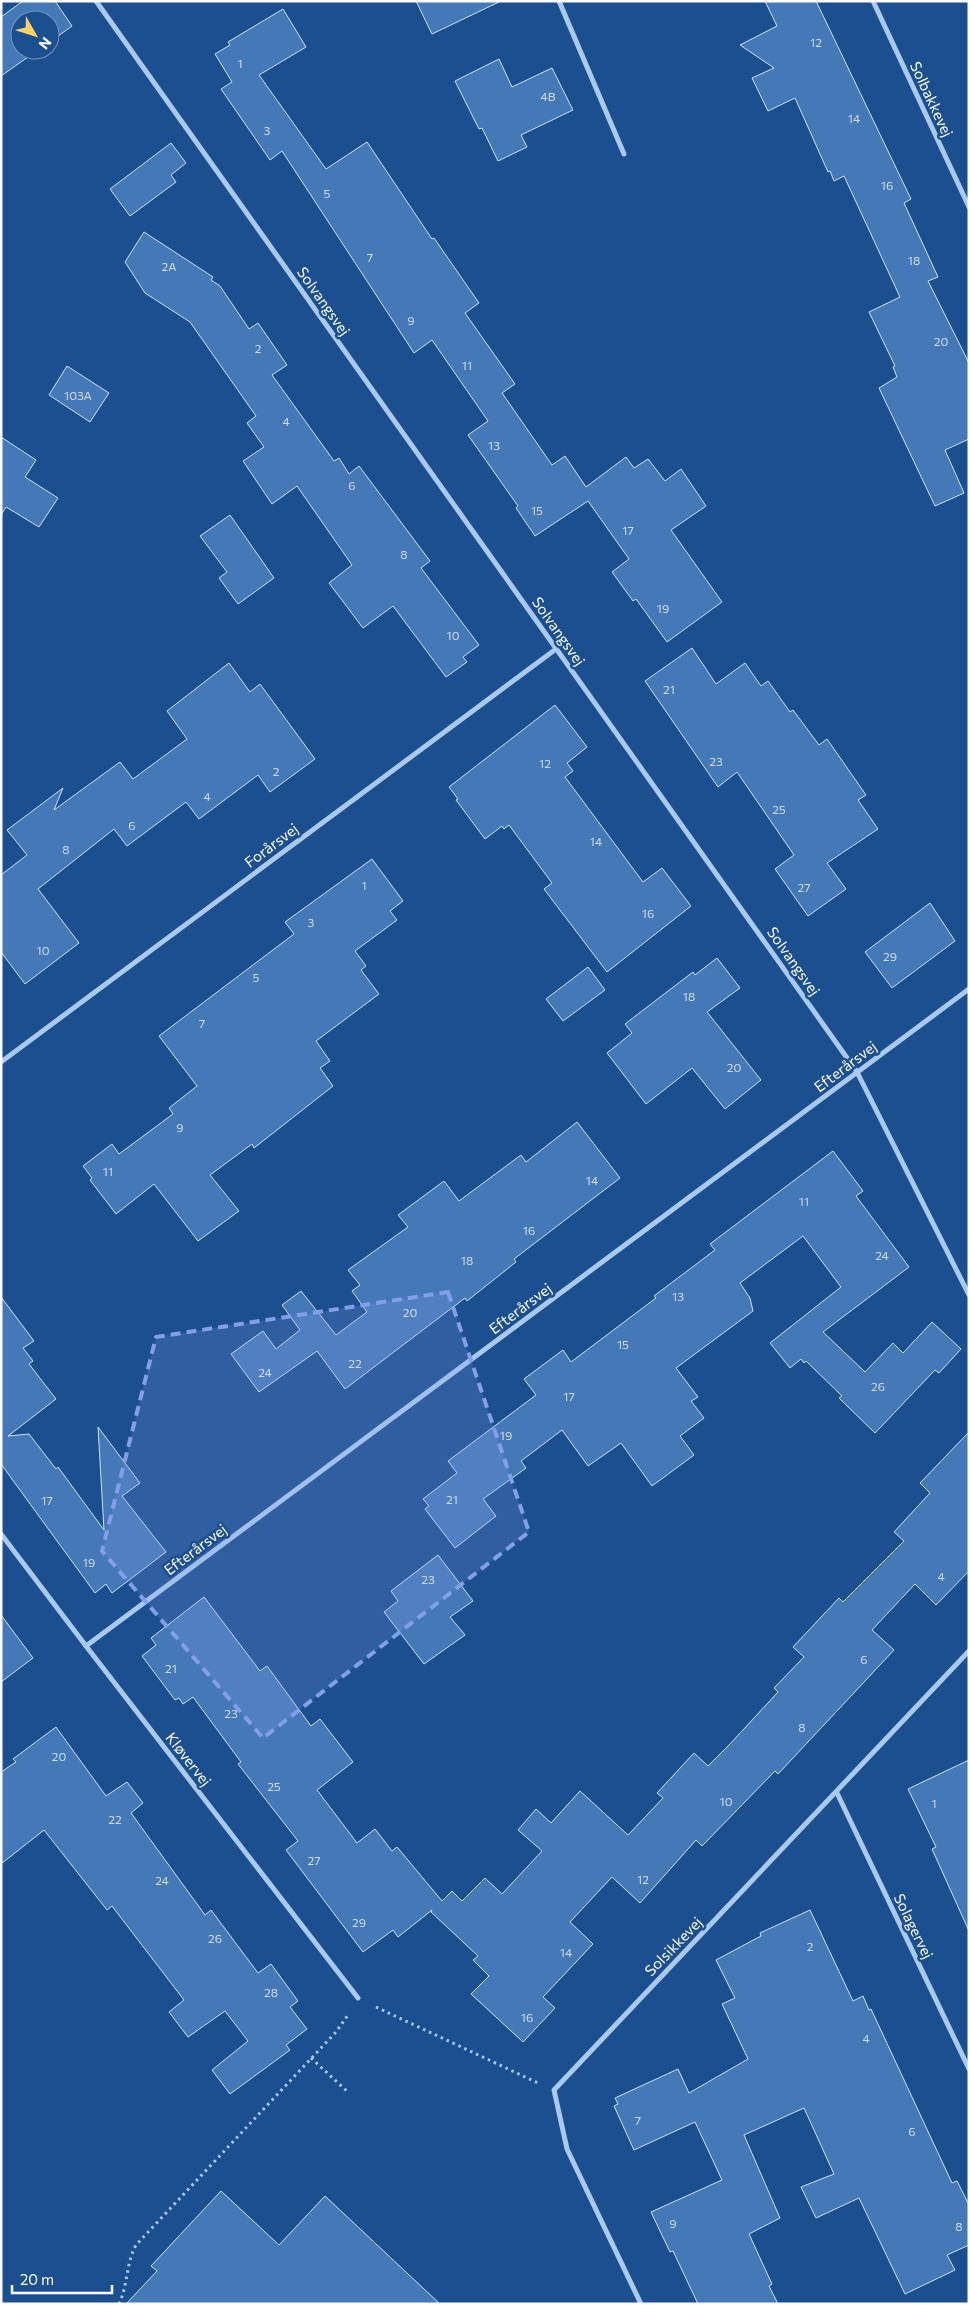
<svg xmlns="http://www.w3.org/2000/svg" width="970" height="2305" viewBox="0 0 970 2305" font-family="Commissioner,sans-serif">
	<rect width="100%" height="100%" fill="#1b4f8f"/>
	<!-- building -->
	<g fill="#4478b7" stroke="#cfe3fa">
		<path d="M 23,1 L 55,1 L 72,26 L 50,42 L 50,20 L 20,20 L 20,50 L 38,50 L 1,76 L 1,17 Z"/>
		<path d="M 416,1 L 501,1 L 432,34 Z"/>
		<path d="M 765,1 L 816,1 L 911,199 L 904,203 L 938,277 L 928,281 L 969,363 L 969,439 L 945,450 L 964,493 L 935,506 L 879,388 L 897,377 L 893,367 L 895,366 L 869,312 L 900,297 L 844,176 L 834,181 L 830,171 L 828,172 L 795,98 L 768,111 L 752,78 L 774,68 L 740,45 L 777,26 Z"/>
		<path d="M 283,9 L 306,47 L 259,75 L 326,169 L 367,142 L 432,239 L 434,238 L 479,303 L 465,313 L 515,384 L 502,393 L 552,465 L 565,456 L 586,487 L 626,457 L 634,468 L 648,459 L 665,481 L 681,469 L 706,506 L 671,530 L 722,602 L 667,642 L 636,599 L 633,601 L 612,572 L 629,559 L 588,501 L 535,536 L 516,508 L 518,506 L 468,435 L 488,421 L 432,340 L 414,353 L 282,151 L 270,160 L 221,89 L 232,82 L 215,54 L 230,45 L 228,42 Z"/>
		<path d="M 499,59 L 512,87 L 552,68 L 573,110 L 521,135 L 527,147 L 498,161 L 482,128 L 479,129 L 455,81 Z"/>
		<path d="M 171,143 L 186,163 L 171,175 L 176,182 L 130,216 L 110,189 Z"/>
		<path d="M 144,232 L 213,277 L 211,280 L 220,286 L 249,329 L 258,323 L 287,365 L 272,375 L 334,461 L 339,458 L 349,474 L 359,466 L 430,561 L 421,568 L 479,645 L 463,657 L 467,662 L 446,677 L 393,606 L 363,628 L 329,583 L 352,565 L 297,486 L 272,504 L 243,461 L 264,447 L 247,423 L 256,416 L 190,322 L 145,293 L 125,262 Z"/>
		<path d="M 67,366 L 109,393 L 90,422 L 49,395 Z"/>
		<path d="M 1,437 L 36,460 L 25,477 L 58,498 L 39,527 L 6,507 L 1,515 Z"/>
		<path d="M 230,515 L 274,578 L 238,604 L 219,578 L 227,572 L 200,536 Z"/>
		<path d="M 692,648 L 716,684 L 745,663 L 761,686 L 768,681 L 790,712 L 793,710 L 819,745 L 827,739 L 866,795 L 858,800 L 878,829 L 827,863 L 846,889 L 808,916 L 775,869 L 794,855 L 737,772 L 718,787 L 645,681 Z"/>
		<path d="M 229,663 L 250,692 L 260,684 L 315,759 L 270,792 L 258,775 L 199,819 L 186,802 L 127,846 L 114,829 L 38,889 L 79,943 L 25,984 L 1,952 L 1,875 L 27,855 L 7,830 L 63,788 L 54,810 L 120,762 L 133,779 L 187,739 L 167,711 Z"/>
		<path d="M 555,705 L 587,747 L 567,763 L 573,771 L 565,777 L 643,882 L 662,868 L 691,906 L 607,972 L 544,889 L 552,883 L 509,825 L 504,829 L 502,826 L 485,839 L 456,800 L 458,799 L 449,787 Z"/>
		<path d="M 372,859 L 403,901 L 390,911 L 397,920 L 355,951 L 366,966 L 361,970 L 379,994 L 316,1041 L 330,1061 L 320,1068 L 333,1086 L 254,1148 L 252,1144 L 210,1175 L 239,1211 L 198,1241 L 154,1184 L 116,1214 L 90,1180 L 92,1178 L 83,1166 L 112,1144 L 119,1154 L 173,1114 L 169,1108 L 197,1086 L 159,1036 L 294,934 L 285,922 Z"/>
		<path d="M 930,903 L 955,941 L 892,988 L 865,952 Z"/>
		<path d="M 717,958 L 740,988 L 707,1012 L 761,1080 L 725,1109 L 692,1068 L 646,1104 L 607,1053 L 632,1033 L 625,1024 L 693,972 L 695,975 Z"/>
		<path d="M 588,967 L 605,990 L 563,1021 L 546,999 Z"/>
		<path d="M 577,1122 L 620,1178 L 514,1259 L 516,1262 L 467,1301 L 465,1298 L 345,1389 L 317,1351 L 259,1392 L 231,1354 L 263,1331 L 276,1349 L 300,1330 L 282,1305 L 301,1291 L 336,1335 L 367,1312 L 352,1291 L 360,1285 L 348,1270 L 408,1227 L 398,1215 L 444,1181 L 459,1201 L 521,1155 L 526,1162 Z"/>
		<path d="M 833,1151 L 863,1191 L 856,1196 L 909,1267 L 823,1332 L 865,1372 L 893,1343 L 903,1353 L 932,1322 L 961,1349 L 939,1373 L 935,1370 L 875,1433 L 839,1398 L 842,1396 L 806,1361 L 804,1363 L 801,1359 L 790,1368 L 770,1343 L 841,1287 L 803,1236 L 740,1283 L 750,1298 L 753,1311 L 676,1368 L 698,1397 L 691,1401 L 704,1418 L 680,1436 L 694,1455 L 652,1486 L 621,1443 L 588,1466 L 562,1430 L 521,1461 L 526,1468 L 483,1499 L 496,1516 L 455,1548 L 425,1509 L 429,1506 L 423,1499 L 457,1473 L 448,1461 L 536,1395 L 524,1379 L 563,1350 L 571,1362 L 656,1298 L 654,1296 L 715,1250 L 710,1244 Z"/>
		<path d="M 1,1297 L 34,1341 L 23,1348 L 33,1361 L 29,1364 L 56,1399 L 8,1436 L 29,1434 L 56,1469 L 58,1467 L 104,1530 L 98,1427 L 140,1483 L 122,1496 L 166,1552 L 112,1593 L 106,1584 L 95,1593 L 1,1464 Z"/>
		<path d="M 969,1432 L 969,1571 L 936,1605 L 915,1584 L 872,1630 L 894,1650 L 778,1774 L 775,1771 L 702,1846 L 696,1840 L 640,1903 L 612,1877 L 570,1922 L 593,1944 L 543,1997 L 555,2008 L 523,2042 L 471,1994 L 489,1976 L 473,1960 L 478,1956 L 431,1912 L 432,1910 L 398,1937 L 393,1930 L 363,1952 L 286,1850 L 298,1841 L 238,1764 L 241,1762 L 193,1697 L 183,1704 L 179,1698 L 175,1700 L 142,1656 L 156,1645 L 151,1638 L 204,1597 L 260,1671 L 267,1666 L 311,1726 L 320,1719 L 353,1762 L 317,1790 L 357,1843 L 375,1829 L 392,1851 L 397,1847 L 442,1901 L 452,1891 L 462,1901 L 485,1878 L 502,1894 L 542,1851 L 518,1830 L 536,1809 L 551,1823 L 580,1791 L 628,1835 L 663,1798 L 657,1793 L 694,1753 L 708,1766 L 730,1744 L 778,1692 L 774,1688 L 804,1657 L 793,1647 L 839,1598 L 843,1602 L 904,1541 L 894,1532 L 930,1493 L 920,1483 Z"/>
		<path d="M 438,1555 L 473,1601 L 450,1617 L 465,1635 L 424,1664 L 384,1612 L 398,1601 L 391,1591 Z"/>
		<path d="M 1,1615 L 33,1658 L 1,1682 Z"/>
		<path d="M 56,1727 L 106,1796 L 127,1782 L 143,1803 L 131,1813 L 205,1915 L 211,1910 L 258,1973 L 271,1964 L 298,2001 L 290,2007 L 307,2029 L 286,2045 L 290,2050 L 230,2094 L 212,2070 L 248,2041 L 225,2011 L 188,2037 L 169,2012 L 184,2000 L 112,1906 L 107,1910 L 44,1830 L 1,1864 L 1,1772 L 16,1762 L 13,1759 Z"/>
		<path d="M 969,1760 L 969,1931 L 932,1849 L 936,1847 L 908,1789 Z"/>
		<path d="M 810,1910 L 853,2001 L 863,1996 L 869,2010 L 871,2009 L 952,2183 L 957,2181 L 969,2205 L 969,2245 L 947,2255 L 955,2270 L 905,2294 L 859,2198 L 816,2218 L 801,2187 L 834,2174 L 804,2108 L 744,2135 L 780,2218 L 749,2234 L 772,2284 L 769,2286 L 778,2304 L 698,2304 L 673,2251 L 670,2252 L 651,2212 L 722,2180 L 695,2122 L 634,2150 L 614,2106 L 618,2104 L 615,2098 L 678,2069 L 689,2093 L 748,2059 L 722,2004 L 735,1998 L 716,1960 L 761,1936 L 760,1933 Z"/>
		<path d="M 221,2191 L 279,2245 L 325,2196 L 440,2304 L 126,2304 L 157,2271 L 151,2266 Z"/>
	</g>
	<g fill="none" stroke-linecap="round" stroke-linejoin="round">
		<!-- path -->
		<g stroke="#a9c9ee" stroke-width="3" stroke-dasharray="2.5 4" stroke-linecap="butt">
			<path d="M 376,2007 L 538,2083"/>
			<path d="M 311,2058 L 349,2093"/>
			<path d="M 119,2304 C 128,2285 126,2263 136,2245 L 336,2032 L 348,2015"/>
		</g>
		<!-- minor -->
		<g stroke="#a9c9ee" stroke-width="5">
			<path d="M 96,1 L 857,1072 L 969,1295"/>
			<path d="M 559,1 L 624,154"/>
			<path d="M 873,1 L 969,207"/>
			<path d="M 1,1062 L 556,649"/>
			<path d="M 1,1534 L 86,1646 L 358,1998"/>
			<path d="M 86,1646 L 969,989"/>
			<path d="M 837,1793 L 969,2069"/>
			<path d="M 641,2304 L 567,2149 L 554,2090 L 969,1651"/>
		</g>
	</g>
	<!-- marked area -->
	<path fill="#839eea" fill-opacity="0.2" stroke="#839eea" stroke-width="4" stroke-dasharray="10 6" stroke-linejoin="round" d="M 448,1292 L 529,1532 L 263,1738 L 102,1551 L 156,1337 Z"/>
	<g text-anchor="middle" dominant-baseline="central" stroke-width="5" stroke-linejoin="round" paint-order="stroke">
		<!-- number labels -->
		<g font-size="12" fill="#d0dded">
			<text x="816" y="42">12</text>
			<text x="240" y="63">1</text>
			<text x="548" y="96">4B</text>
			<text x="854" y="118">14</text>
			<text x="267" y="130">3</text>
			<text x="887" y="185">16</text>
			<text x="327" y="193">5</text>
			<text x="370" y="257">7</text>
			<text x="914" y="260">18</text>
			<text x="169" y="266">2A</text>
			<text x="411" y="320">9</text>
			<text x="941" y="341">20</text>
			<text x="258" y="348">2</text>
			<text x="467" y="365">11</text>
			<text x="78" y="395">103A</text>
			<text x="286" y="421">4</text>
			<text x="494" y="445">13</text>
			<text x="352" y="485">6</text>
			<text x="537" y="510">15</text>
			<text x="628" y="530">17</text>
			<text x="404" y="554">8</text>
			<text x="663" y="608">19</text>
			<text x="453" y="635">10</text>
			<text x="669" y="689">21</text>
			<text x="716" y="761">23</text>
			<text x="545" y="763">12</text>
			<text x="276" y="771">2</text>
			<text x="207" y="796">4</text>
			<text x="779" y="809">25</text>
			<text x="132" y="825">6</text>
			<text x="596" y="841">14</text>
			<text x="66" y="849">8</text>
			<text x="364" y="885">1</text>
			<text x="804" y="887">27</text>
			<text x="648" y="913">16</text>
			<text x="311" y="922">3</text>
			<text x="43" y="950">10</text>
			<text x="890" y="956">29</text>
			<text x="256" y="977">5</text>
			<text x="689" y="996">18</text>
			<text x="202" y="1023">7</text>
			<text x="734" y="1067">20</text>
			<text x="180" y="1127">9</text>
			<text x="108" y="1171">11</text>
			<text x="592" y="1180">14</text>
			<text x="804" y="1201">11</text>
			<text x="529" y="1230">16</text>
			<text x="882" y="1255">24</text>
			<text x="467" y="1260">18</text>
			<text x="678" y="1296">13</text>
			<text x="410" y="1312">20</text>
			<text x="623" y="1344">15</text>
			<text x="355" y="1363">22</text>
			<text x="265" y="1372">24</text>
			<text x="878" y="1386">26</text>
			<text x="569" y="1396">17</text>
			<text x="506" y="1435">19</text>
			<text x="452" y="1499">21</text>
			<text x="47" y="1500">17</text>
			<text x="89" y="1562">19</text>
			<text x="941" y="1576">4</text>
			<text x="428" y="1579">23</text>
			<text x="864" y="1659">6</text>
			<text x="171" y="1668">21</text>
			<text x="231" y="1713">23</text>
			<text x="802" y="1727">8</text>
			<text x="59" y="1756">20</text>
			<text x="274" y="1786">25</text>
			<text x="726" y="1801">10</text>
			<text x="934" y="1803">1</text>
			<text x="115" y="1819">22</text>
			<text x="314" y="1860">27</text>
			<text x="643" y="1879">12</text>
			<text x="162" y="1880">24</text>
			<text x="359" y="1922">29</text>
			<text x="215" y="1938">26</text>
			<text x="810" y="1946">2</text>
			<text x="566" y="1952">14</text>
			<text x="271" y="1992">28</text>
			<text x="527" y="2017">16</text>
			<text x="866" y="2038">4</text>
			<text x="638" y="2120">7</text>
			<text x="912" y="2131">6</text>
			<text x="673" y="2223">9</text>
			<text x="959" y="2226">8</text>
		</g>
		<!-- street labels -->
		<g font-size="15" fill="#fff" stroke="#1b4f8f">
			<text transform="translate(932 99) rotate(65)">Solbakkevej</text>
			<text transform="translate(324 301) rotate(55)">Solvangsvej</text>
			<text transform="translate(559 631) rotate(55)">Solvangsvej</text>
			<text transform="translate(271 845) rotate(-37)">Forårsvej</text>
			<text transform="translate(794 961) rotate(55)">Solvangsvej</text>
			<text transform="translate(845 1066) rotate(-37)">Efterårsvej</text>
			<text transform="translate(520 1308) rotate(-37)">Efterårsvej</text>
			<text transform="translate(195 1549) rotate(-37)">Efterårsvej</text>
			<text transform="translate(189 1759) rotate(52)">Kløvervej</text>
			<text transform="translate(914 1926) rotate(64)">Solagervej</text>
			<text transform="translate(673 1946) rotate(-46)">Solsikkevej</text>
		</g>
	</g>
	<!-- border -->
	<rect width="970" height="2305" fill="none" stroke="#ffffff" stroke-width="5"/>
	<!-- north arrow -->
	<g transform="translate(35 35) rotate(129)"><circle r="24" fill="#1b4f8f" stroke="#7695bc"/>
	<path d="M0-4L9 19L0 12L-9 19Z" fill="#ffd166"/>
	<text y="-8" font-size="14" font-weight="bold" text-anchor="middle" fill="#ffffff">N</text>
	</g>
	<!-- scale -->
	<path d="M12 2285v8h100v-8" fill="none" stroke="#ffffff" stroke-width="2.5"/>
	<text x="20" y="2285" font-size="15" fill="#ffffff" stroke="#1b4f8f" stroke-width="4" paint-order="stroke">20 m</text>
</svg>
